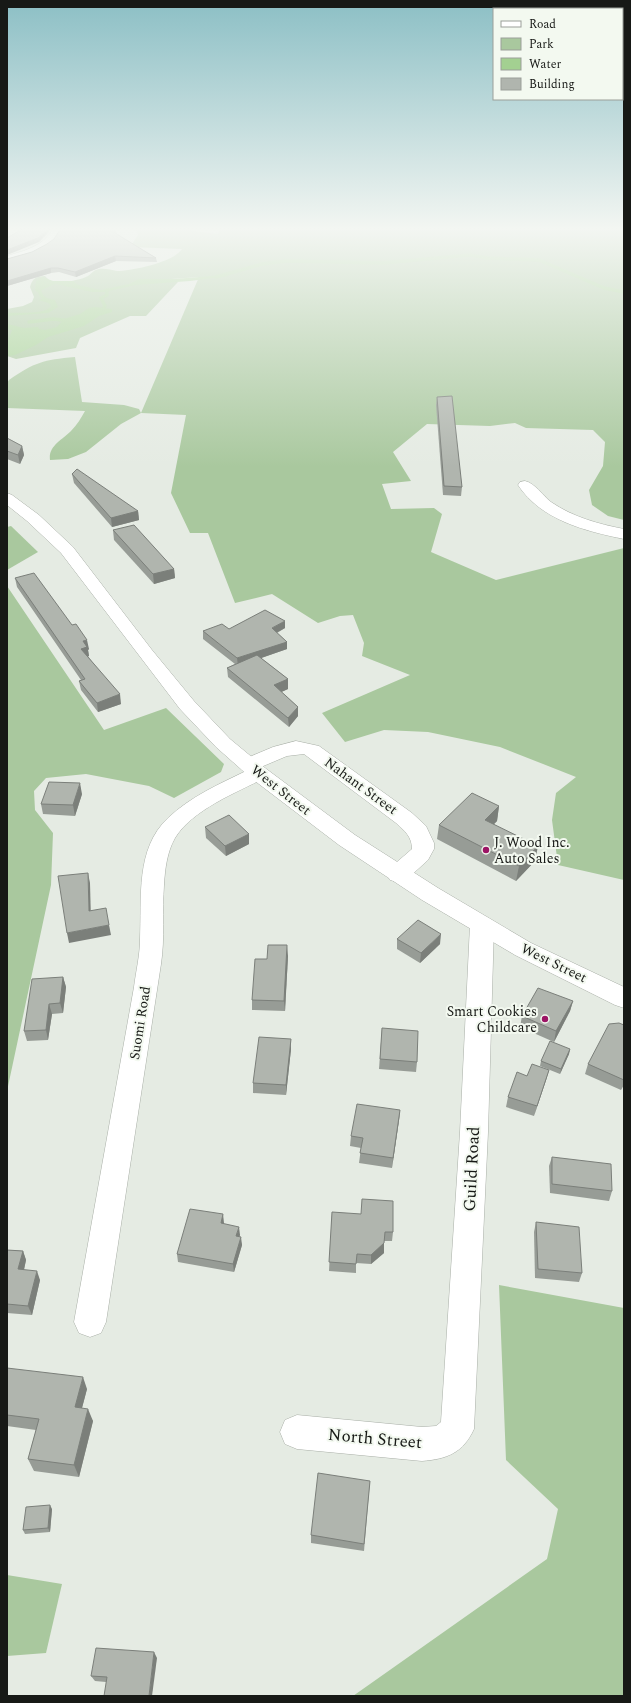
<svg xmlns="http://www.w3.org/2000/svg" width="631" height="1703" viewBox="0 0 631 1703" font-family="Spectral,serif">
	<rect width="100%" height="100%" fill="#e5ebe3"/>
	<!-- green -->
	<g fill="#a9c89e">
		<path d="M 135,228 L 170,228 L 218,234 L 220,228 L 624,228 L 624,520 L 608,516 L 592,505 L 589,490 L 603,466 L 605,442 L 593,430 L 526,428 L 515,423 L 490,426 L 427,424 L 393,452 L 411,481 L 382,484 L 391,509 L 434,508 L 442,514 L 431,552 L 496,580 L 624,548 L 624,880 L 558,865 L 552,820 L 556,793 L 576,777 L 500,747 L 428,732 L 384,730 L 345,742 L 322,713 L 410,675 L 362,656 L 364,643 L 353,615 L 340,616 L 318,623 L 272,594 L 235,603 L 208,533 L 190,533 L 171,493 L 186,415 L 141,413 L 121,424 L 86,452 L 68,459 L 50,460 C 48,446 62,440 71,431 C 77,425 81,418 85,411 L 7,408 L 7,383 L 9,380 C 35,362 43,360 75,357 L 82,402 L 124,405 L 139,409 L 141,413 L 199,277 L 171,279 L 171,282 L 178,282 L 146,316 L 130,316 L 80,338 L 76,348 L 16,359 L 7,356 L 7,309 L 23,306 L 32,302 L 34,297 L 30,287 C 32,279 36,276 45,276 C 46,277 48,279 49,280 C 57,285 81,280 88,276 C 92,273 94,270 99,269 C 105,268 111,270 117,271 C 132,271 174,262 182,249 L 130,247 L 138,235 Z"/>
		<path d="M 11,526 L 38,552 L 7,570 L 7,527 Z"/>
		<path d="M 7,586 L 104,730 L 166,708 L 224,764 L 221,772 L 174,798 L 149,786 L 86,774 L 46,778 L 34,791 L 35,810 L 53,833 L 51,885 L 7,1091 Z"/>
		<path d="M 499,1285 L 624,1308 L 624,1696 L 353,1696 L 547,1559 L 558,1509 L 506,1460 Z"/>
		<path d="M 7,1575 L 62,1584 L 46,1653 L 7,1656 Z"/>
	</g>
	<!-- water -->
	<g fill="#a3d091">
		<path d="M 224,275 L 228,276 L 190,281 L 135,285 L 105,292 L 92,292 L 56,284 C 49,285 45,290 37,292 L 35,290 L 36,281 L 42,277 L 53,281 L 73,281 L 78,285 L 101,290 L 129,284 L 139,279 L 174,279 Z"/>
		<path d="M 46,298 L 55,300 L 58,307 L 48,313 L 7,316 L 7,313 C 18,312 45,315 51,306 L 49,303 L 38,300 Z"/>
		<path d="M 95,307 L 112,309 L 112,312 L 99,316 L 84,326 L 48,337 L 36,345 L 15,355 L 7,356 L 7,344 L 12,330 L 7,329 L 7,324 L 24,328 L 38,327 L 39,329 L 45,330 L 57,327 L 64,319 L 80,314 L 89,308 Z"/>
	</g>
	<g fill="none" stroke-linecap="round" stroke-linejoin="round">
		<!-- stream -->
		<g stroke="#a3d091" stroke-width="3.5">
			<path d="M 216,277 L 262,264 L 286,261 L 383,263 L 470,255 L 487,258 L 539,260 L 604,288 L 624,292"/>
			<path d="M 42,284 C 35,291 43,299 50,302"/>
			<path d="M 96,312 L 103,309 L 105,306 L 101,298 L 107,295 L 107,290"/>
			<path d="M 29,322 L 53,319 L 71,321"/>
		</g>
		<defs>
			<g id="minor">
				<path d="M 53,228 L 63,228 C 53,251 29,257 7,262 L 7,256 C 24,251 45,246 53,228 Z"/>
				<path d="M 525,481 C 535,483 543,496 551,502 C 573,517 598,524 624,529 L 624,539 C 585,531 541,520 518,485 L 520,482 Z"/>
				<path d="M 296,741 L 319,746 L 412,813 L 426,826 L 434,843 L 434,849 L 428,860 L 406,880 L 398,882 L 390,880 L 387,874 L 390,868 L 412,849 C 412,837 405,831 396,823 L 304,754 L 287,756 L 261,767 L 265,768 L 268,773 L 265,778 C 237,792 192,810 175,838 C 167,852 165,869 164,885 C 162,911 165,938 161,964 L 106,1322 L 101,1333 L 90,1337 L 79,1333 L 74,1322 L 134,987 C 136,971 140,955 140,939 C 142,898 135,849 168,818 C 190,797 219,784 246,771 L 242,770 L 239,765 L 242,760 L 273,747 Z"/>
				<path d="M 482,916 L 490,919 L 494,925 L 488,1132 L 474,1429 C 463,1453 447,1459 422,1461 L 297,1449 L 285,1444 L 280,1432 L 285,1420 L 297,1415 L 422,1427 L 436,1426 L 441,1422 L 460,1132 L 470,925 L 474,919 Z"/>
			</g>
			<path id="major" d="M 7,493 L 12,495 L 39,515 L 73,547 L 152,650 L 194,701 L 230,739 L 265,768 L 355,835 L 438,888 L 531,943 L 624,987 L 624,1008 L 615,1005 L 515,955 L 422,900 L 339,845 L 251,778 L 216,747 L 180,709 L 61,553 L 27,521 L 7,505 Z"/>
		</defs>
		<!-- minor casing -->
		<use href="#minor" stroke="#a9afa7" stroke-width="1"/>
		<!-- major casing -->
		<use href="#major" stroke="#a9afa7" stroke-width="1"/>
		<!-- minor -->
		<use href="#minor" fill="#fff" fill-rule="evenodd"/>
		<!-- major -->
		<use href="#major" fill="#fff" fill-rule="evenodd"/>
	</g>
	<!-- wall -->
	<g fill="#979c96">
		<path d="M 115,233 L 156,258 L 157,262 L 116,261 L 76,277 L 59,272 L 51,273 L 7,286 L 7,259 Z"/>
		<path d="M 437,397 L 462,487 L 461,496 L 443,495 L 436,405 Z"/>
		<path d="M 7,438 L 22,446 L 24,455 L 20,464 L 7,459 Z"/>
		<path d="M 72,474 L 138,511 L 139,520 L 112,527 L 74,483 Z"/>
		<path d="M 113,530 L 174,569 L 175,578 L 154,584 L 114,540 Z"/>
		<path d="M 15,578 L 89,649 L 88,650 L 89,656 L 88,656 L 121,704 L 98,712 L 81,690 L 79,681 L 81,680 L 17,587 Z"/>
		<path d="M 285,628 L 277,633 L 287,642 L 287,649 L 261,658 L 288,679 L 288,689 L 281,692 L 298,707 L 298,716 L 289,727 L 228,677 L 227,668 L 235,664 L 203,639 L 203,631 L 229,629 Z"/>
		<path d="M 82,794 L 75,816 L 43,814 L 41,804 Z"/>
		<path d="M 499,806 L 497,821 L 494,824 L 535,861 L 516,881 L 437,839 L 439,825 Z"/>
		<path d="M 205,827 L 249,834 L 249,844 L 226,856 L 206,838 Z"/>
		<path d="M 397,939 L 440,944 L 420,963 L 397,949 Z"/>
		<path d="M 288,956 L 285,1011 L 252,1010 L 252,1000 L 267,959 Z"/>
		<path d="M 63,977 L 66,987 L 63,1013 L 52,1014 L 48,1040 L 27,1041 L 24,1031 Z"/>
		<path d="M 573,1001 L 570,1011 L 554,1042 L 520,1027 L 522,1016 Z"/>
		<path d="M 624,1025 L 624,1085 L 621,1090 L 585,1074 L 588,1064 Z"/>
		<path d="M 382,1028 L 417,1062 L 416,1072 L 379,1069 Z"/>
		<path d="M 291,1039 L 291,1049 L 286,1095 L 253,1093 L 253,1083 Z"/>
		<path d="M 570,1049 L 569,1054 L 560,1074 L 540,1066 L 541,1061 Z"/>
		<path d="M 549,1070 L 546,1080 L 534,1116 L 506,1107 L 508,1097 L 527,1076 Z"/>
		<path d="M 400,1110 L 399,1120 L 392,1168 L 359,1163 L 361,1148 L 350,1146 L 351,1136 Z"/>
		<path d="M 552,1157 L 612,1191 L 609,1201 L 550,1193 L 549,1166 Z"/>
		<path d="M 332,1212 L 393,1232 L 392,1241 L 384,1241 L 384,1253 L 371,1264 L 356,1263 L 356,1273 L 329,1271 Z"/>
		<path d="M 223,1214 L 223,1224 L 240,1235 L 239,1236 L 242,1245 L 234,1272 L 178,1262 L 177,1254 Z"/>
		<path d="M 536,1222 L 582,1273 L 579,1282 L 535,1278 L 534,1232 Z"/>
		<path d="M 7,1250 L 23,1251 L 26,1260 L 24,1270 L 40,1280 L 32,1315 L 7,1313 Z"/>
		<path d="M 7,1368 L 87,1389 L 82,1408 L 93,1421 L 79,1477 L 34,1471 L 28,1459 L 36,1430 L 7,1426 Z"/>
		<path d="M 370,1481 L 364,1551 L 311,1543 L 311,1535 Z"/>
		<path d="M 52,1509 L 50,1532 L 25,1534 L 23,1530 Z"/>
		<path d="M 157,1658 L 106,1682 L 95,1681 L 91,1676 Z"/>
	</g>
	<!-- shaded-wall -->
	<g fill="#7b7f7a">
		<path d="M 48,228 L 51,228 L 48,233 L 39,242 L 7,255 L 7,250 Z"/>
		<path d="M 115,256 L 116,261 L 76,277 L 75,272 Z"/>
		<path d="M 51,268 L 51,273 L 7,286 L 7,281 Z"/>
		<path d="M 22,446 L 24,455 L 20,464 L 18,455 Z"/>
		<path d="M 138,511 L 139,520 L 112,527 L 111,518 Z"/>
		<path d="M 174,569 L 175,578 L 154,584 L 153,574 Z"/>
		<path d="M 285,621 L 285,628 L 272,635 L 272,628 Z"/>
		<path d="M 87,640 L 89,649 L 88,650 L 89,656 L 83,658 L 81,649 L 83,641 Z"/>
		<path d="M 287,642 L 287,649 L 238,666 L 237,658 Z"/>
		<path d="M 288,679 L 288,689 L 275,695 L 274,685 Z"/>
		<path d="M 120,694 L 121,704 L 98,712 L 97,703 Z"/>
		<path d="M 298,707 L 298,716 L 289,727 L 288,718 Z"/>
		<path d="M 80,783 L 82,794 L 75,816 L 73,805 Z"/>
		<path d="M 499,806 L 497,821 L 483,835 L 485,820 Z"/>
		<path d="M 249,834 L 249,844 L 226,856 L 225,846 Z"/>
		<path d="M 538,846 L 535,861 L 516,881 L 519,866 Z"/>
		<path d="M 88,873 L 90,883 L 91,921 L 89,911 Z"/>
		<path d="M 109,925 L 111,935 L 69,943 L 67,933 Z"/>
		<path d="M 441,934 L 440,944 L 420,963 L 421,953 Z"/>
		<path d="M 287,945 L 288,956 L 285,1011 L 284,1001 Z"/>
		<path d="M 63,977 L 66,987 L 63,1013 L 60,1003 Z"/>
		<path d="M 573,1001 L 570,1011 L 554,1042 L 556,1031 Z"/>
		<path d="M 49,1004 L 52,1014 L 48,1040 L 46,1030 Z"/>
		<path d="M 291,1039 L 291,1049 L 286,1095 L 286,1085 Z"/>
		<path d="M 570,1049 L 569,1054 L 560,1074 L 561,1069 Z"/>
		<path d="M 549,1070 L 546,1080 L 534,1116 L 537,1106 Z"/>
		<path d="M 400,1110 L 399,1120 L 392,1168 L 393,1158 Z"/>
		<path d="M 223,1214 L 224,1223 L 221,1231 L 221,1223 Z"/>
		<path d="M 239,1227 L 240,1235 L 237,1244 L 236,1236 Z"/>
		<path d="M 241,1237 L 242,1245 L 234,1272 L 233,1264 Z"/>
		<path d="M 384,1243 L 384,1253 L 371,1264 L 371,1255 Z"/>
		<path d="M 23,1251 L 26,1260 L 22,1278 L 18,1269 Z"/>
		<path d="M 37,1271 L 40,1280 L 32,1315 L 28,1306 Z"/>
		<path d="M 83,1377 L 87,1389 L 79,1419 L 75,1407 Z"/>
		<path d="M 88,1409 L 93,1421 L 79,1477 L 74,1465 Z"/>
		<path d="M 50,1505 L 52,1509 L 50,1532 L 48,1528 Z"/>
		<path d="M 154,1652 L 157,1658 L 152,1696 L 149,1696 Z"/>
	</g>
	<!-- building -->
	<g fill="#b0b5ae" stroke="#7b7f7a">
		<path d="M 24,228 L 48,228 L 38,238 L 7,250 L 7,238 Z"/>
		<path d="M 61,228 L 114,228 L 115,233 L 156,258 L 115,256 L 75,272 L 58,268 L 51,268 L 7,281 L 7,259 L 32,252 L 47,244 L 54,239 Z"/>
		<path d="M 452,396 L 462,487 L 444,486 L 437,397 Z"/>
		<path d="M 7,438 L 22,446 L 18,455 L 7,451 Z"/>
		<path d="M 77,469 L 138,511 L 111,518 L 72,474 Z"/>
		<path d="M 134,525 L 174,569 L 153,574 L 113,530 Z"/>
		<path d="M 34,573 L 72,625 L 76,624 L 87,640 L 83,641 L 87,647 L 81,649 L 120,694 L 97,703 L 79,681 L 85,679 L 15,578 Z"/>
		<path d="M 265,610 L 285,621 L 272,628 L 287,642 L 237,658 L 203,631 L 222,624 L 229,629 Z"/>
		<path d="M 257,655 L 288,679 L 274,685 L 298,707 L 288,718 L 227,668 Z"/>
		<path d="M 49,782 L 80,783 L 73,805 L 41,804 Z"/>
		<path d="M 472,793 L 499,806 L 485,820 L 538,846 L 519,866 L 439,825 Z"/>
		<path d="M 229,815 L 249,834 L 225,846 L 205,827 Z"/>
		<path d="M 88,873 L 89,911 L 106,908 L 109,925 L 67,933 L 58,876 Z"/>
		<path d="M 418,920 L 441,934 L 421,953 L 397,939 Z"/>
		<path d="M 268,945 L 287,945 L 284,1001 L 252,1000 L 255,959 L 267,959 Z"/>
		<path d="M 63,977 L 60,1003 L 49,1004 L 46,1030 L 24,1031 L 32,979 Z"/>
		<path d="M 538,988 L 573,1001 L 556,1031 L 522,1016 Z"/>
		<path d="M 619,1023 L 624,1025 L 624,1080 L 588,1064 L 609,1024 Z"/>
		<path d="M 382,1028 L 418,1031 L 417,1062 L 380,1059 Z"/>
		<path d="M 259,1037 L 291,1039 L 286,1085 L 253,1083 Z"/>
		<path d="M 550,1041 L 570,1049 L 561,1069 L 541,1061 Z"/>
		<path d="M 532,1064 L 549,1070 L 537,1106 L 508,1097 L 517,1072 L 527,1076 Z"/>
		<path d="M 357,1104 L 400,1110 L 393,1158 L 360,1153 L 363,1138 L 351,1136 Z"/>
		<path d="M 552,1157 L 611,1164 L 612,1191 L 552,1184 Z"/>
		<path d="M 362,1199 L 393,1201 L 393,1232 L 385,1232 L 384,1243 L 371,1255 L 357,1254 L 356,1264 L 329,1262 L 332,1212 L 361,1214 Z"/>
		<path d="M 190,1209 L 223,1214 L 221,1223 L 239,1227 L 236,1236 L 241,1237 L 233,1264 L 177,1254 Z"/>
		<path d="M 536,1222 L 579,1227 L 582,1273 L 538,1269 Z"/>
		<path d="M 7,1250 L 23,1251 L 18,1269 L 37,1271 L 28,1306 L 7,1304 Z"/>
		<path d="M 7,1368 L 83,1377 L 75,1407 L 88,1409 L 74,1465 L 28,1459 L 39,1419 L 7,1415 Z"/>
		<path d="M 318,1473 L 370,1481 L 364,1544 L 311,1535 Z"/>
		<path d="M 50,1505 L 48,1528 L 23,1530 L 26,1507 Z"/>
		<path d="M 96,1648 L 154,1652 L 149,1696 L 104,1696 L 107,1677 L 91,1676 Z"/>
	</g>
	<!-- sky -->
	<linearGradient id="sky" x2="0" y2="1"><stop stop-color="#8cbfc5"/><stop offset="0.49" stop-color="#f3f6f2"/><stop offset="1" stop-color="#f3f6f2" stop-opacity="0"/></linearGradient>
	<rect width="631" height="467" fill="url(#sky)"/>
	<!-- markers -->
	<g fill="#9c1465" stroke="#f3f9f0" stroke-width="1.5">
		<circle cx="486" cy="850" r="4"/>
		<circle cx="545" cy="1019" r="4"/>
	</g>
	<g text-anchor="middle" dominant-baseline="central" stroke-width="4" stroke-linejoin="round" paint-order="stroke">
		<!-- street labels -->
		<g font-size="14" fill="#171916" stroke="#f3f9f0">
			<text transform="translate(361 786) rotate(36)">Nahant Street</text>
			<text transform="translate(281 790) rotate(38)">West Street</text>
			<text transform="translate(554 963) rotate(26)">West Street</text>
			<text transform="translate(140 1023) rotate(-81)">Suomi Road</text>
		</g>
		<!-- poi labels -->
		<g font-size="14" fill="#171916" stroke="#f3f9f0" text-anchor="start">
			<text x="494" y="842">J. Wood Inc.<tspan x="494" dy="16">Auto Sales</tspan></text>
			<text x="537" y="1011" text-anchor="end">Smart Cookies<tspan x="537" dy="16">Childcare</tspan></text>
		</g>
		<!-- near-street labels -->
		<g font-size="17" fill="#171916" stroke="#f3f9f0">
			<text transform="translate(472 1169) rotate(-87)">Guild Road</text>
			<text transform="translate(375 1439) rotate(5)">North Street</text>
		</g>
	</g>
	<!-- border -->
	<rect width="631" height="1703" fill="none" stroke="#171916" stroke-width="16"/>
	<!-- legend -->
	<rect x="493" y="8" width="130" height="92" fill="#f3f9f0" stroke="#9b9f99"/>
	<rect x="501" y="21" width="20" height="6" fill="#ffffff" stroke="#9b9f99"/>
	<text x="529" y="28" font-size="12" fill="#171916">Road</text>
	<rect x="501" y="38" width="20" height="12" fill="#a9c89e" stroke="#9b9f99"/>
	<text x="529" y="48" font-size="12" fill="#171916">Park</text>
	<rect x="501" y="58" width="20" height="12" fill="#a3d091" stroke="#9b9f99"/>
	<text x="529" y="68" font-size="12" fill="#171916">Water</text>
	<rect x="501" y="78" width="20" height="12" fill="#b0b5ae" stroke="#9b9f99"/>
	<text x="529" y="88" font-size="12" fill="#171916">Building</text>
</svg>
